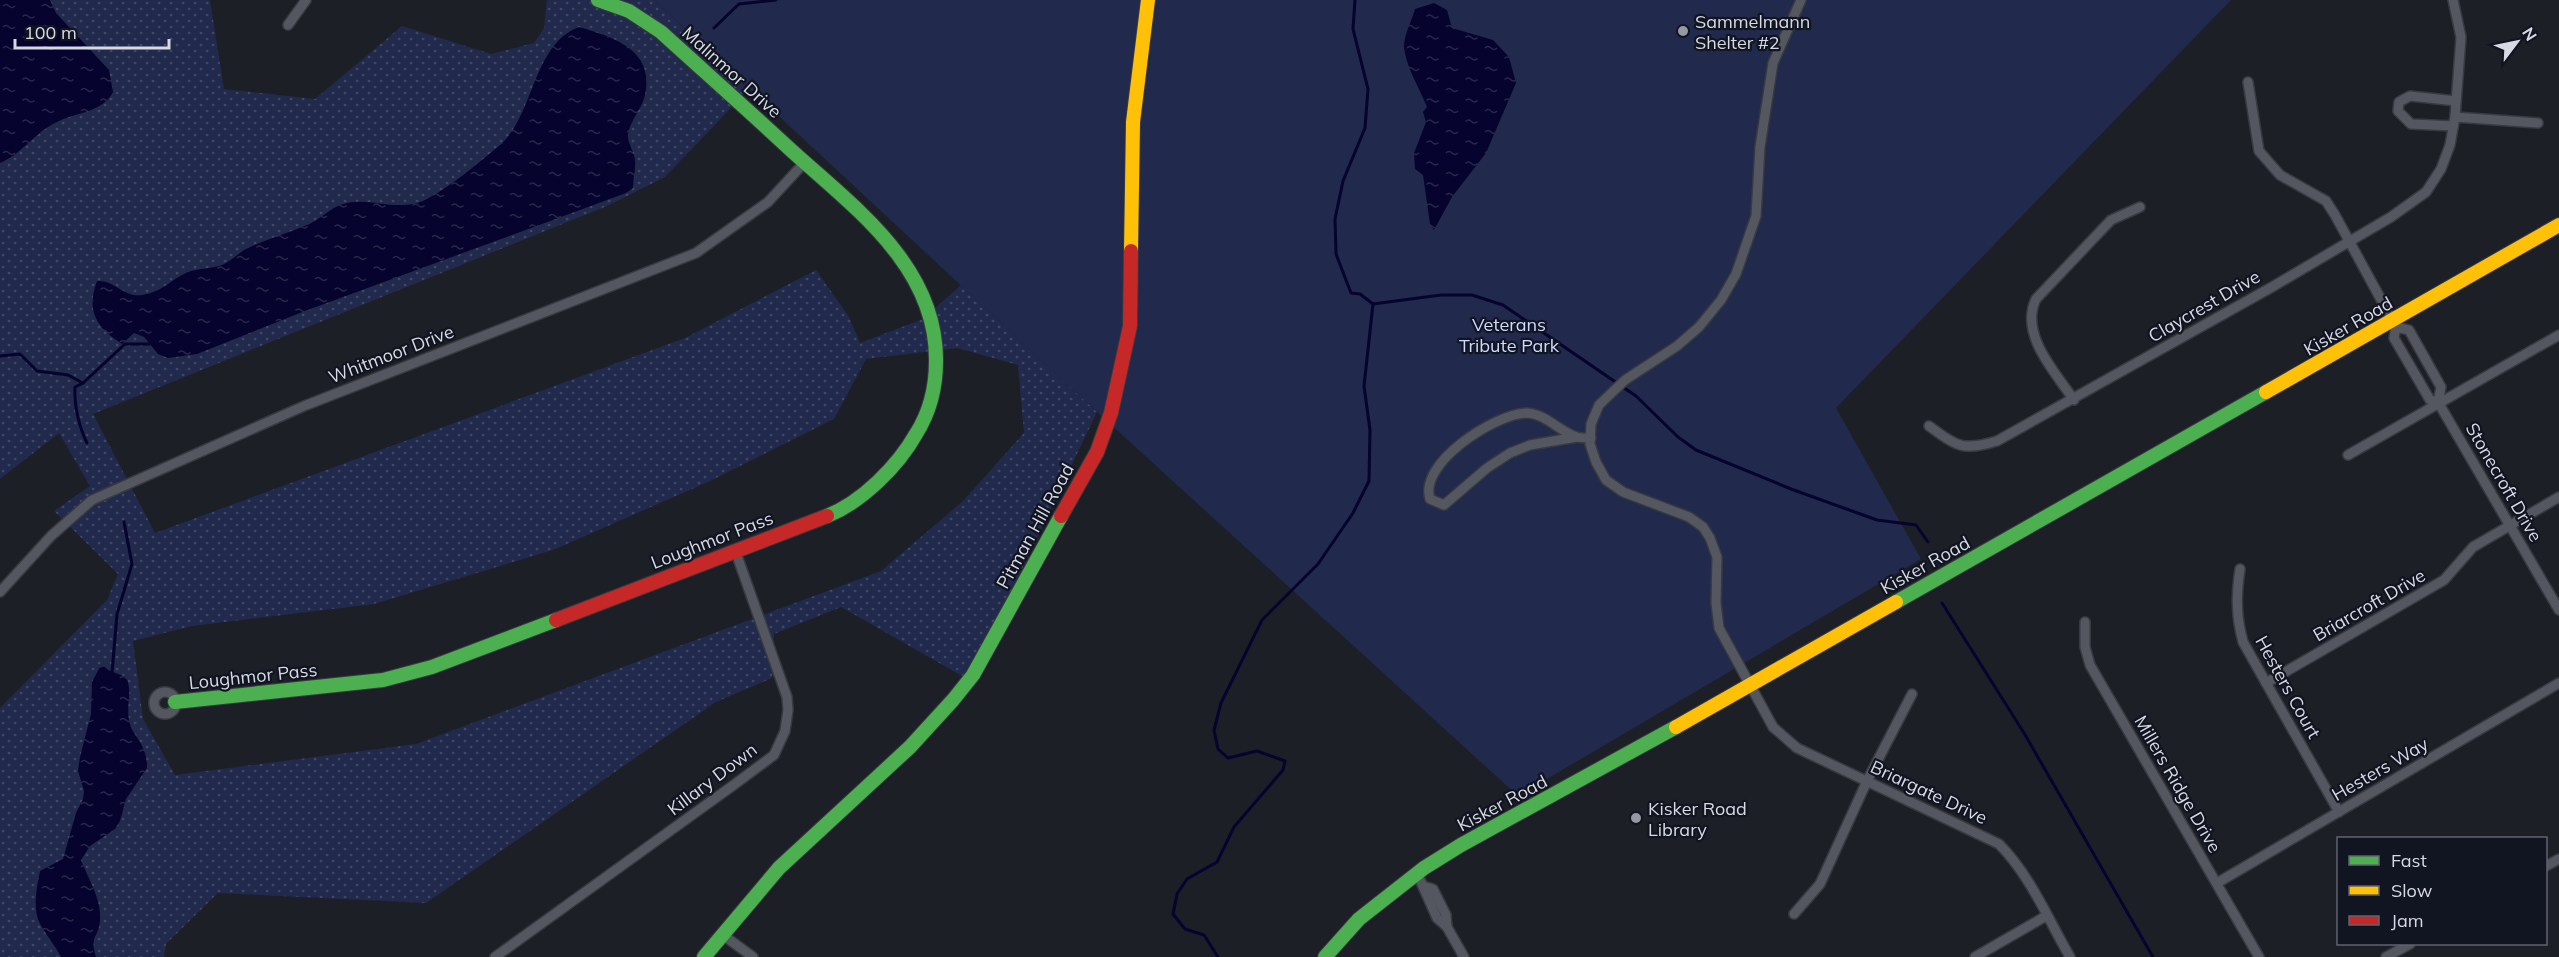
<svg xmlns="http://www.w3.org/2000/svg" width="2559" height="957" viewBox="0 0 2559 957" font-family="Mulish,sans-serif">
	<defs>
		<pattern id="grass-dots" width="8" height="8" patternUnits="userSpaceOnUse" patternTransform="scale(1.5)"><rect width="8" height="8" fill="#21294c"/><path d="M2 2h.1M6 6h.1" fill="none" stroke="#404766" stroke-width="1.8" stroke-linecap="round"/></pattern>
		<pattern id="water-ripples" width="26" height="14" patternUnits="userSpaceOnUse" patternTransform="scale(1.5)"><rect width="26" height="14" fill="#06032e"/><path d="M2 4q2-2 4 0t4 0M15 11q2-2 4 0t4 0" fill="none" stroke="#2a274c"/></pattern>
	</defs>
	<rect width="100%" height="100%" fill="#1d1f27"/>
	<!-- grass -->
	<path fill="url(#grass-dots)" fill-rule="evenodd" d="M 0,0 L 210,0 L 224,89 L 315,99 L 402,26 L 491,54 L 534,43 L 544,28 L 547,0 L 654,0 L 749,89 L 665,177 L 607,206 L 93,414 L 155,533 L 685,338 L 816,270 L 849,317 L 860,343 L 923,319 L 961,285 L 1097,412 L 969,680 L 841,607 L 774,634 L 772,678 L 716,702 L 426,903 L 218,893 L 166,944 L 164,957 L 0,957 L 0,708 L 107,600 L 118,574 L 54,511 L 90,486 L 59,433 L 0,479 ZM 957,348 L 1018,365 L 1024,433 L 962,502 L 881,571 L 416,744 L 175,775 L 143,719 L 133,641 L 192,626 L 374,604 L 553,550 L 708,482 L 834,419 L 866,359 Z"/>
	<!-- park -->
	<path fill="#21294c" d="M 654,0 L 2231,0 L 1836,408 L 1921,559 L 1518,796 L 1097,412 Z"/>
	<!-- water -->
	<g fill="url(#water-ripples)">
		<path d="M 0,0 L 50,0 L 56,13 L 109,70 L 113,92 C 102,113 76,112 57,122 C 35,132 22,154 0,163 Z"/>
		<path d="M 1434,3 L 1447,10 L 1452,28 L 1493,40 L 1509,57 L 1516,83 L 1486,153 L 1452,197 L 1434,230 L 1430,224 L 1423,175 L 1415,169 L 1414,153 L 1426,122 L 1423,112 L 1427,107 C 1420,89 1405,65 1404,46 C 1404,35 1412,20 1415,9 Z"/>
		<path d="M 579,27 C 616,38 657,51 644,99 C 640,111 627,125 628,138 C 629,145 634,152 635,160 C 636,169 633,178 633,188 L 626,193 L 305,311 L 197,354 L 168,358 L 158,354 L 144,337 L 134,333 L 122,344 C 96,327 86,311 97,281 C 115,280 124,298 142,295 C 159,293 169,282 182,275 C 195,267 209,270 222,265 C 232,261 239,252 248,248 C 267,239 288,233 307,225 C 319,220 327,211 338,206 C 365,193 397,215 427,199 C 453,185 477,164 500,145 C 535,114 532,45 579,27 Z"/>
		<path d="M 105,666 L 108,670 L 126,677 C 133,692 126,704 129,720 C 132,738 147,741 147,768 L 126,799 L 120,821 L 115,829 L 90,846 L 81,860 C 88,878 102,900 100,920 C 99,938 89,935 96,957 L 61,957 C 55,945 46,935 40,924 C 32,909 37,886 40,871 L 63,859 L 76,813 L 83,799 L 84,791 L 78,771 L 80,757 L 91,714 L 92,682 L 100,667 Z"/>
	</g>
	<g fill="none" stroke-linecap="round" stroke-linejoin="round">
		<!-- stream -->
		<g stroke="#06032e" stroke-width="3">
			<path d="M 1355,0 L 1353,29 L 1368,89 L 1365,128 L 1343,181 L 1335,219 L 1336,254 L 1351,293 L 1360,294 L 1373,304 L 1441,295 L 1472,295 L 1503,305 L 1636,396 L 1678,437 L 1696,450 L 1791,489 L 1877,520 L 1916,525 L 1928,542"/>
			<path d="M 714,28 L 739,4 L 776,0"/>
			<path d="M 0,356 L 20,354 L 37,371 L 68,375 L 83,383"/>
			<path d="M 87,443 C 79,427 74,405 75,387 L 83,383 L 125,344 L 149,344"/>
			<path d="M 1942,603 L 2024,733 L 2153,957"/>
			<path d="M 112,673 L 117,614 L 132,564 L 124,522"/>
			<path d="M 1218,957 L 1204,935 L 1185,929 L 1173,914 L 1177,894 L 1187,879 L 1217,862 L 1234,827 L 1283,770 L 1285,761 L 1257,751 L 1228,758 L 1218,749 L 1214,730 L 1221,703 L 1262,620 L 1318,564 L 1353,513 L 1369,481 L 1370,430 L 1364,386 L 1373,304"/>
		</g>
		<defs>
			<g id="street">
				<path d="M 1801,0 L 1773,63 L 1760,147 L 1756,216 L 1736,274 L 1721,300 L 1699,327 L 1677,346 L 1625,380 L 1599,405 L 1591,424 L 1590,444 L 1596,462 L 1606,480 L 1623,492 L 1689,517 L 1703,527 L 1710,538 L 1717,557 L 1716,603 L 1719,628 L 1773,727 L 1797,748 L 1999,844 C 2030,875 2048,919 2070,957"/>
				<path d="M 288,25 L 306,0"/>
				<path d="M 2248,82 L 2259,151 L 2280,175 L 2326,201 L 2335,215 L 2396,327 L 2394,338 L 2430,400 L 2438,402 L 2559,610"/>
				<path d="M 2455,117 L 2538,123"/>
				<path d="M 2453,126 L 2411,124 L 2398,111 L 2399,102 L 2410,96 L 2456,101"/>
				<path d="M 2396,327 L 2409,330 L 2441,387 L 2438,402"/>
				<path d="M 2074,400 C 2055,372 2019,334 2036,299 L 2111,220 L 2140,207"/>
				<path d="M 1929,426 C 1958,447 1962,451 1997,441 L 2272,287 L 2391,217 L 2426,192 L 2441,169 L 2450,145 L 2455,117 L 2461,37 L 2453,0"/>
				<path d="M 1577,437 L 1530,445 L 1510,453 L 1487,468 L 1444,505 L 1430,499 C 1418,463 1495,414 1526,413 C 1545,413 1560,432 1577,437 C 1581,438 1587,438 1591,438"/>
				<path d="M 2348,455 L 2559,335"/>
				<path d="M 2240,569 C 2236,596 2236,616 2243,642 L 2339,812"/>
				<path d="M 0,592 L 51,536 L 92,500 L 304,406 L 696,253 L 768,202 L 805,162"/>
				<path d="M 2085,622 L 2085,647 L 2090,665 L 2259,957"/>
				<path d="M 2266,683 L 2444,580 L 2473,547 L 2559,497"/>
				<circle cx="165" cy="703" r="11"/>
				<path d="M 2546,866 L 2559,859"/>
				<path d="M 1417,873 L 1437,918 L 1447,927 L 1464,957"/>
				<path d="M 2217,883 L 2559,683"/>
				<path d="M 1423,886 L 1433,889 L 1446,915 L 1447,927"/>
				<path d="M 1794,914 L 1820,884 L 1867,781 L 1912,694"/>
				<path d="M 723,935 L 753,957"/>
				<path d="M 495,957 L 735,784 L 774,755 L 785,731 L 788,710 L 787,697 L 735,550"/>
				<path d="M 1975,957 L 2046,916"/>
				<path d="M 2386,957 L 2410,944"/>
			</g>
			<g id="fast">
				<path d="M 598,0 L 629,11 L 661,32 C 705,72 749,111 792,151 C 855,208 937,267 936,361 C 936,387 930,412 916,434 C 898,466 862,502 827,516"/>
				<path d="M 1896,602 L 2266,392"/>
				<path d="M 175,702 L 383,680 L 432,667 L 556,620"/>
				<path d="M 704,957 L 779,868 L 910,747 L 953,700 L 973,675 L 1061,516"/>
				<path d="M 1325,957 L 1359,919 L 1424,868 L 1461,845 L 1676,727"/>
			</g>
			<g id="slow">
				<path d="M 1131,251 L 1133,122 L 1148,0"/>
				<path d="M 2266,392 L 2559,225"/>
				<path d="M 1676,727 L 1896,602"/>
			</g>
			<g id="jam">
				<path d="M 1061,516 L 1097,452 L 1111,413 L 1130,326 L 1131,251"/>
				<path d="M 556,620 L 827,516"/>
			</g>
		</defs>
		<!-- street casing -->
		<use href="#street" stroke="#383a40" stroke-width="12"/>
		<!-- fast casing -->
		<use href="#fast" stroke="#383a40" stroke-width="16"/>
		<!-- slow casing -->
		<use href="#slow" stroke="#383a40" stroke-width="16"/>
		<!-- jam casing -->
		<use href="#jam" stroke="#383a40" stroke-width="16"/>
		<!-- street -->
		<use href="#street" stroke="#545760" stroke-width="9"/>
		<!-- fast -->
		<use href="#fast" stroke="#4caf50" stroke-width="14"/>
		<!-- slow -->
		<use href="#slow" stroke="#ffc107" stroke-width="14"/>
		<!-- jam -->
		<use href="#jam" stroke="#c62828" stroke-width="14"/>
	</g>
	<!-- markers -->
	<g fill="#9699a1" stroke="#111421" stroke-width="2">
		<circle cx="1683" cy="31" r="6"/>
		<circle cx="1636" cy="818" r="6"/>
	</g>
	<g text-anchor="middle" dominant-baseline="central" stroke-width="4.5" stroke-linejoin="round" paint-order="stroke">
		<!-- poi labels -->
		<g font-size="18" fill="#d7dae3" stroke="#111421" text-anchor="start">
			<text x="1695" y="21">Sammelmann<tspan x="1695" dy="21">Shelter #2</tspan></text>
			<text x="1648" y="808">Kisker Road<tspan x="1648" dy="21">Library</tspan></text>
		</g>
		<!-- street labels -->
		<g font-size="18" fill="#d7dae3" stroke="#111421">
			<text transform="translate(732 72) rotate(42)">Malinmor Drive</text>
			<text transform="translate(2204 306) rotate(-30)">Claycrest Drive</text>
			<text transform="translate(2348 326) rotate(-30)">Kisker Road</text>
			<text transform="translate(391 354) rotate(-21)">Whitmoor Drive</text>
			<text transform="translate(2504 482) rotate(60)">Stonecroft Drive</text>
			<text transform="translate(1035 526) rotate(-61)">Pitman Hill Road</text>
			<text transform="translate(712 540) rotate(-21)">Loughmor Pass</text>
			<text transform="translate(1925 565) rotate(-29)">Kisker Road</text>
			<text transform="translate(2369 605) rotate(-30)">Briarcroft Drive</text>
			<text transform="translate(253 676) rotate(-6)">Loughmor Pass</text>
			<text transform="translate(2288 687) rotate(61)">Hesters Court</text>
			<text transform="translate(2380 769) rotate(-30)">Hesters Way</text>
			<text transform="translate(712 779) rotate(-37)">Killary Down</text>
			<text transform="translate(2178 784) rotate(60)">Millers Ridge Drive</text>
			<text transform="translate(1929 792) rotate(25)">Briargate Drive</text>
			<text transform="translate(1502 803) rotate(-28)">Kisker Road</text>
		</g>
		<!-- park labels -->
		<g font-size="18" fill="#cedafe" stroke="#111421">
			<text x="1509" y="324">Veterans<tspan x="1509" dy="21">Tribute Park</tspan></text>
		</g>
	</g>
	<!-- legend -->
	<rect x="2337" y="837" width="210" height="108" fill="#111421" stroke="#60636f" stroke-width="1.5"/>
	<rect x="2349" y="856" width="30" height="9" fill="#4caf50" stroke="#60636f" stroke-width="1.5"/>
	<text x="2391" y="867" font-size="18" fill="#d7dae3">Fast</text>
	<rect x="2349" y="886" width="30" height="9" fill="#ffc107" stroke="#60636f" stroke-width="1.5"/>
	<text x="2391" y="897" font-size="18" fill="#d7dae3">Slow</text>
	<rect x="2349" y="916" width="30" height="9" fill="#c62828" stroke="#60636f" stroke-width="1.5"/>
	<text x="2391" y="927" font-size="18" fill="#d7dae3">Jam</text>
	<!-- north arrow -->
	<g transform="translate(2517 42) rotate(58)" stroke="#111421" stroke-width="4.5" paint-order="stroke">
	<path d="M0-4.5L10 22L0 15L-10 22Z" fill="#d7dae3"/>
	<text y="-9" font-size="16" font-weight="bold" text-anchor="middle" fill="#d7dae3">N</text>
	</g>
	<!-- scale -->
	<path d="M15 39v9h154v-9" fill="none" stroke="#d7dae3" stroke-width="3"/>
	<text x="24" y="39" font-size="18" fill="#d7dae3" stroke="#111421" stroke-width="4.5" paint-order="stroke">100 m</text>
</svg>
